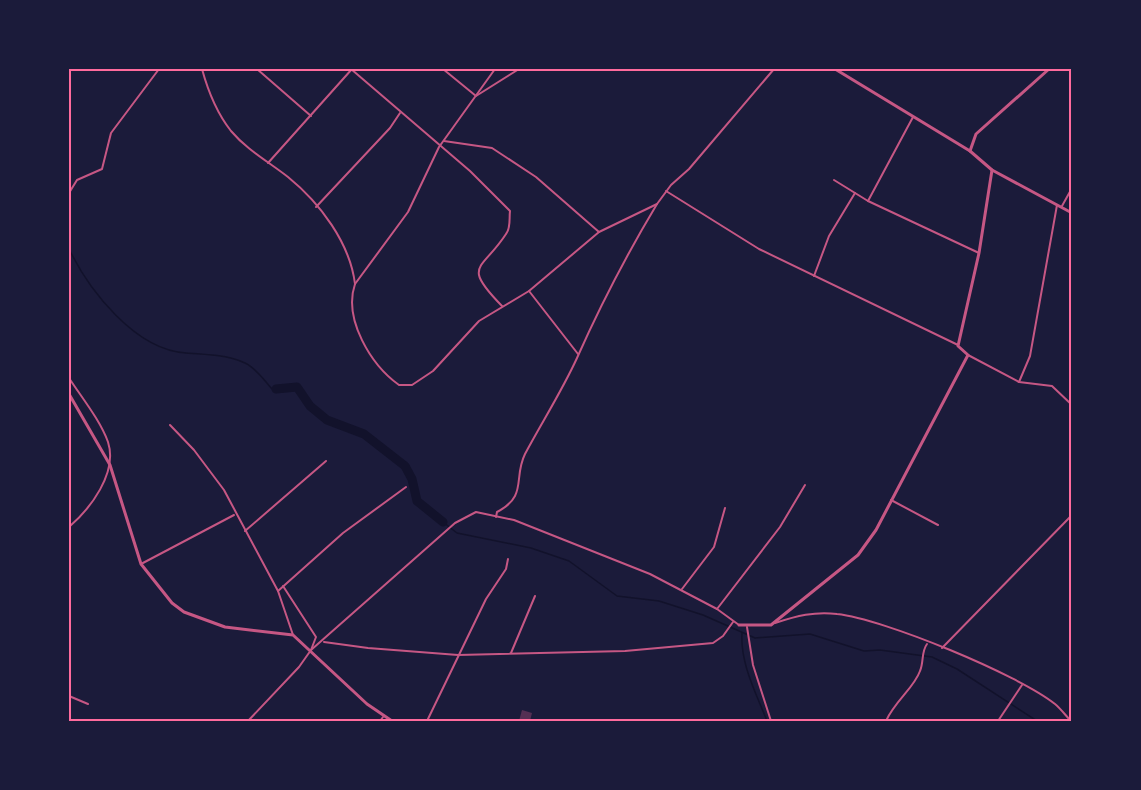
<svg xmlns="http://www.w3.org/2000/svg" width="1141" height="790" viewBox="0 0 1141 790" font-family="'Fira Sans',sans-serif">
	<rect width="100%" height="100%" fill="#1b1b3a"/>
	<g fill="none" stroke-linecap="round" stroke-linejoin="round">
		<!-- stream -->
		<g stroke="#12122b" stroke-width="1.5">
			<path d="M 69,249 C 89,290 135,350 186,353 C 204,354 228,355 245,363 C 256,368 264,380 272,389 L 276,389"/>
			<path d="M 443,522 L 457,533 L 531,548 L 569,561 L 617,596 L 659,601 L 703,615 L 755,638 L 810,634 L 864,651 L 880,650 L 932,657 L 957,669 L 1037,721"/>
			<path d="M 742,633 C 740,663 756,693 767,721"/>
		</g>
		<!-- river -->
		<path stroke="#12122b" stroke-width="9" d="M 276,389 L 297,387 L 310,406 L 327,420 L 364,434 L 405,466 L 412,479 L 417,501 L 443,522"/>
	</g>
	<!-- building -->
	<path fill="#542f53" d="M 522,710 L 532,713 L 530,721 L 519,721 Z"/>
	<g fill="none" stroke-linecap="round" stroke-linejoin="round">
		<!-- minor -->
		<g stroke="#c65784" stroke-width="2">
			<path d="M 202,69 C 208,91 216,112 231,131 C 247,150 269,162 288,177 C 320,203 350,243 355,284"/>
			<path d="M 257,69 L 311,116"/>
			<path d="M 351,69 L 470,171 L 510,211 C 509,218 511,228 506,234 C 482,271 461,264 502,306"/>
			<path d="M 443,69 L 476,96 L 519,69"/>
			<path d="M 495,69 L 439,147 L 408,212 L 355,284 C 343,319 371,365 399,385 L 412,385 L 433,371 L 479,321 L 529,291 L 599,232 L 657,204 L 671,185 L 689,169 L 774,69"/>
			<path d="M 444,141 L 492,148 L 536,177 L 599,232"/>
			<path d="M 268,163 L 352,69"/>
			<path d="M 834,180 L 868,201 L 979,253"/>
			<path d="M 666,191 L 759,249 L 958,345"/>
			<path d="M 69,193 L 77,180 L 102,169 L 111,133 L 159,69"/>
			<path d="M 868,201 L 913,117"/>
			<path d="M 1062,206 L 1072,188"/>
			<path d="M 316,207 L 390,128 L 400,113"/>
			<path d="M 814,276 L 829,236 L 855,193"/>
			<path d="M 529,291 L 578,354"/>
			<path d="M 968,355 L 1019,382 L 1052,386 L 1072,405"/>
			<path d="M 69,378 C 82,398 100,420 108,442 C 118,473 90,509 69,527"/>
			<path d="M 1019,382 L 1030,356 L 1057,205"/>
			<path d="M 170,425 L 194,450 L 224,490 L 278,591 L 293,635"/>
			<path d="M 891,500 L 938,525"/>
			<path d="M 496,517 L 497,512 C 528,496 513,478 525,454 C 542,422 562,391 577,358 C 601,304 627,254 657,204"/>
			<path d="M 245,531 L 326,461"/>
			<path d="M 141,564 L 234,515"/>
			<path d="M 283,586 L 316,637 L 311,650"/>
			<path d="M 682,589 L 714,547 L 725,508"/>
			<path d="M 278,591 L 343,533 L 406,487"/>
			<path d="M 717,609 L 780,527 L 805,485"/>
			<path d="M 775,623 C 796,616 815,611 837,614 C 884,619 1019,675 1055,704 C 1061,709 1066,716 1071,721"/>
			<path d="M 747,627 L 753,665 L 771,721"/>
			<path d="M 324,642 L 368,648 L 458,655 L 625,651 L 713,643 L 723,636 L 733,622"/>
			<path d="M 942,648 L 1072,515"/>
			<path d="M 511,653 L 535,596"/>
			<path d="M 69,696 L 88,704"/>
			<path d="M 248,721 L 299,667 L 311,650 L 455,523 L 476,512 L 514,520 L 650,574 L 717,609 L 739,625"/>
			<path d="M 380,721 L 383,717"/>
			<path d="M 427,721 L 486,599 L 506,569 L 508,559"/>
			<path d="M 886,721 C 895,701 914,688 920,671 C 924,662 921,652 927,644"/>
			<path d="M 998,721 L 1022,685"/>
		</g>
		<!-- tertiary -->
		<g stroke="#c65784" stroke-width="3">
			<path d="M 835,69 L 970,151 L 992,170 L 1072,213"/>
			<path d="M 970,151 L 976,134 L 1049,69"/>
			<path d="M 69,394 L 110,465 L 141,564 L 172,603 L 184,612 L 225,627 L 293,635 L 367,704 L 392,721"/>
			<path d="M 739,625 L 771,625 L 858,555 L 876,530 L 968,355 L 958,346 L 979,253 L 992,170"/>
		</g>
	</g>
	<!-- border -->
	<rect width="1141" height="790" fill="none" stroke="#1b1b3a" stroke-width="141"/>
	<rect x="70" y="70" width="1000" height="650" fill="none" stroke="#ff6b9d" stroke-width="2"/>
</svg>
